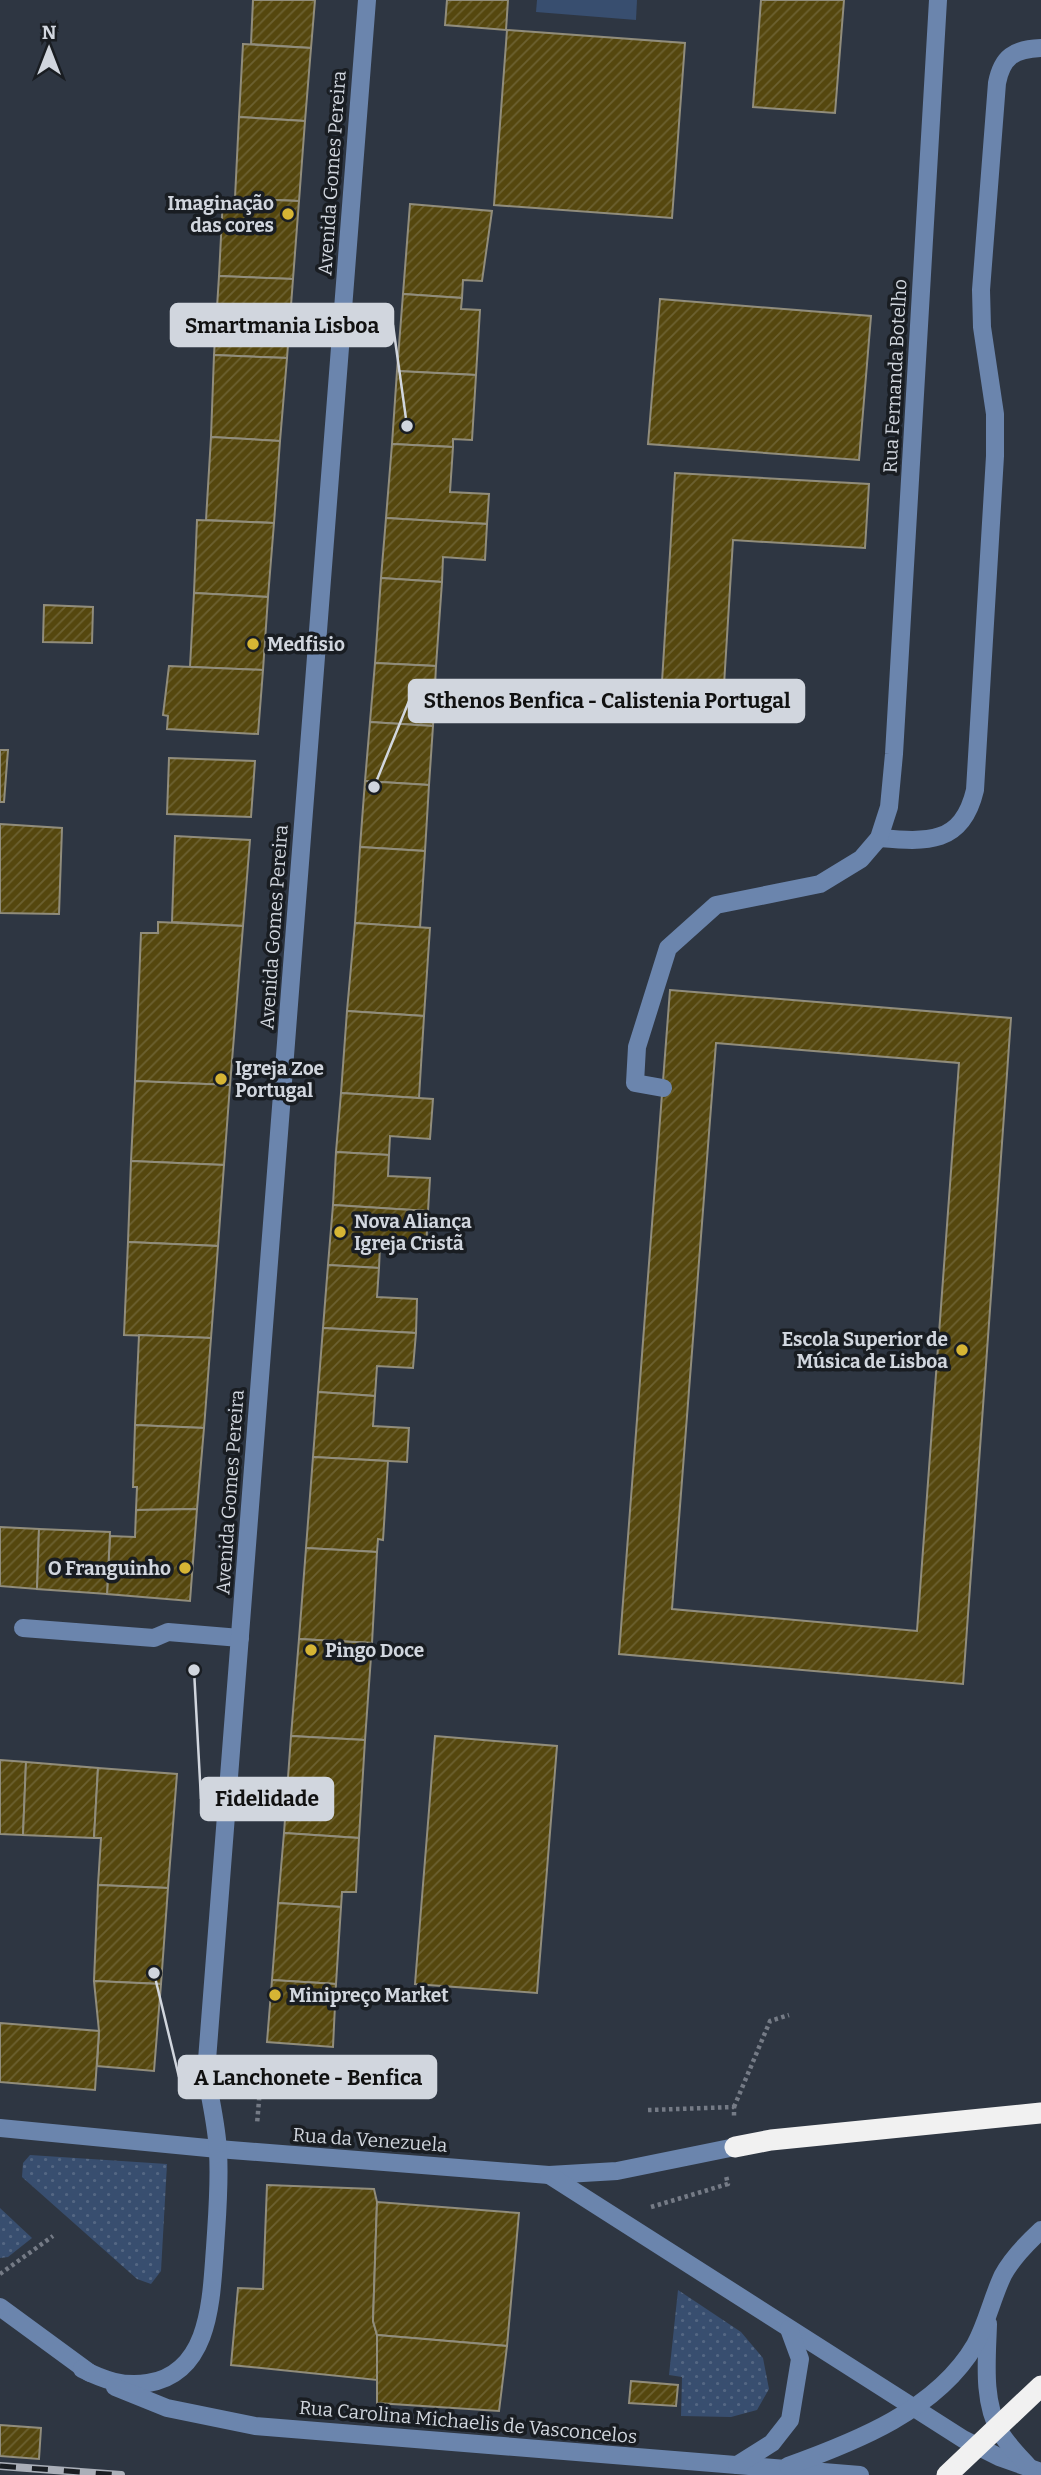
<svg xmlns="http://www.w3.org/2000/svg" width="1041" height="2475" viewBox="0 0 1041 2475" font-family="Bitter,serif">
	<defs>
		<pattern id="green-dots" width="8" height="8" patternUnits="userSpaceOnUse" patternTransform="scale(1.75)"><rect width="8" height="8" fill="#384e6f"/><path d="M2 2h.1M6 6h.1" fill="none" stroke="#546783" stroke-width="1.8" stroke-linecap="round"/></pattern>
		<pattern id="building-hatch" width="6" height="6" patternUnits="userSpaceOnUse" patternTransform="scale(1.75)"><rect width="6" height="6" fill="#55470e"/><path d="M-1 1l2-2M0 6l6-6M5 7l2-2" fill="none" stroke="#6c6131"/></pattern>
	</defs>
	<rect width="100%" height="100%" fill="#2e3642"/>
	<!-- green -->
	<g fill="url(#green-dots)">
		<path d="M 30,2155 L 167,2164 L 161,2271 L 151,2284 L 137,2279 L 22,2177 L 23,2163 Z"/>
		<path d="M 0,2208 L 32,2238 L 8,2257 L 0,2258 Z"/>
		<path d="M 678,2290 L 741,2332 L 763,2358 L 769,2389 L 757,2410 L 731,2417 L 681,2416 L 682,2377 L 669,2375 Z"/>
	</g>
	<!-- pitch -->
	<path fill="#384e6f" d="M 537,0 L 637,0 L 636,20 L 536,12 Z"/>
	<!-- building -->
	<g fill="url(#building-hatch)" stroke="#918d7c" stroke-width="2" fill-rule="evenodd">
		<path d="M 253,0 L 315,0 L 311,48 L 251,44 Z"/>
		<path d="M 447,0 L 508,0 L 506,30 L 445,25 Z"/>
		<path d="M 761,0 L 844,0 L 835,113 L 753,107 Z"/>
		<path d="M 507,30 L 685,43 L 672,218 L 494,205 Z"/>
		<path d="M 243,44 L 311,48 L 305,121 L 239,117 Z"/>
		<path d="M 239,117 L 305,121 L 299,201 L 235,198 Z"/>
		<path d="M 223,198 L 299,201 L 293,279 L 219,276 Z"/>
		<path d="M 410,204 L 492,211 L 482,281 L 463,280 L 462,298 L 403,294 Z"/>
		<path d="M 219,276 L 293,279 L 287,358 L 214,355 Z"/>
		<path d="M 403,294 L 462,298 L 461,309 L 480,310 L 476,375 L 397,371 Z"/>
		<path d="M 660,299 L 871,316 L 859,460 L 648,444 Z"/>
		<path d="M 214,355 L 287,358 L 280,441 L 211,437 Z"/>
		<path d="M 397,371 L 476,375 L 472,440 L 453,439 L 453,447 L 392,444 Z"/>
		<path d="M 211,437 L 280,441 L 274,523 L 206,520 Z"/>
		<path d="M 392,444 L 453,447 L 450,492 L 489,494 L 487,524 L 386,518 Z"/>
		<path d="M 675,473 L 869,484 L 865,548 L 733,540 L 723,701 L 661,698 Z"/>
		<path d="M 386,518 L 487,524 L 485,560 L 443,557 L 442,582 L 381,578 Z"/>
		<path d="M 197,520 L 274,523 L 268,597 L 194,593 Z"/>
		<path d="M 381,578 L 442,582 L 436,666 L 375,663 Z"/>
		<path d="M 194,593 L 268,597 L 263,670 L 190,667 Z"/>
		<path d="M 44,605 L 93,607 L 92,643 L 43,642 Z"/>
		<path d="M 375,663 L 436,666 L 433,726 L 370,722 Z"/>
		<path d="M 169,666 L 263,670 L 258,734 L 167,729 L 168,716 L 163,715 Z"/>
		<path d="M 370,722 L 433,726 L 429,785 L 365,781 Z"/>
		<path d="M 0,750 L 8,750 L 4,802 L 0,802 Z"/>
		<path d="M 169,758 L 255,761 L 251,817 L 167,814 Z"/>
		<path d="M 365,781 L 429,785 L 425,851 L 360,847 Z"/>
		<path d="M 0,824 L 62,828 L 59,914 L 0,913 Z"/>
		<path d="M 175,836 L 250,840 L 243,926 L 172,922 Z"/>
		<path d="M 360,847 L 425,851 L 420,928 L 355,923 Z"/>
		<path d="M 158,922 L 243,926 L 230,1085 L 135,1081 L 141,933 L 158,933 Z"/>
		<path d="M 355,923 L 430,928 L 424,1016 L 347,1011 Z"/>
		<path d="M 670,990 L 1011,1018 L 963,1684 L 619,1654 ZM 716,1043 L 959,1063 L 917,1631 L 672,1609 Z"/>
		<path d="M 347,1011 L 424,1016 L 419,1098 L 341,1093 Z"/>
		<path d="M 135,1081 L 230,1085 L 224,1165 L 131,1161 Z"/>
		<path d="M 341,1093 L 433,1099 L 430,1139 L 390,1136 L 389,1155 L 336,1152 Z"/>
		<path d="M 336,1152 L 389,1155 L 388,1176 L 430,1178 L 428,1211 L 333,1205 Z"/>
		<path d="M 131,1161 L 224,1165 L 218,1246 L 128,1242 Z"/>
		<path d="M 333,1205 L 428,1211 L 426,1249 L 380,1246 L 379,1268 L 328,1265 Z"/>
		<path d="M 128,1242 L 218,1246 L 211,1338 L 124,1335 Z"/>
		<path d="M 328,1265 L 379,1268 L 377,1297 L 417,1299 L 416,1333 L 323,1328 Z"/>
		<path d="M 323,1328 L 416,1333 L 413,1368 L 377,1366 L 375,1396 L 318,1392 Z"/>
		<path d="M 139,1335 L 211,1338 L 204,1428 L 135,1425 Z"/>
		<path d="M 318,1392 L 375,1396 L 373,1426 L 409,1428 L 407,1462 L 313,1457 Z"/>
		<path d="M 135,1425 L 204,1428 L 197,1509 L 136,1510 L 137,1487 L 133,1487 Z"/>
		<path d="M 313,1457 L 388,1461 L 383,1540 L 378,1539 L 377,1552 L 306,1548 Z"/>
		<path d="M 197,1509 L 190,1601 L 107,1594 L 110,1536 L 135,1537 L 136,1510 Z"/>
		<path d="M 0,1527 L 39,1529 L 37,1589 L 0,1586 Z"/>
		<path d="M 39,1529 L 110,1532 L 107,1594 L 37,1589 Z"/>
		<path d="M 306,1548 L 377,1552 L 372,1643 L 299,1639 Z"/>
		<path d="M 299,1639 L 372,1643 L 365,1740 L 291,1736 Z"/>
		<path d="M 291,1736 L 365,1740 L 359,1838 L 284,1833 Z"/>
		<path d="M 435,1736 L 557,1746 L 537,1993 L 415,1984 Z"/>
		<path d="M 0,1760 L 26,1762 L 23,1835 L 0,1834 Z"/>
		<path d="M 26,1762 L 98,1768 L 94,1838 L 23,1835 Z"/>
		<path d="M 98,1768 L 177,1774 L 168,1888 L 98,1885 L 101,1838 L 94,1838 Z"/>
		<path d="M 284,1833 L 359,1838 L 356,1892 L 342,1892 L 341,1907 L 278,1903 Z"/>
		<path d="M 98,1885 L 168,1888 L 161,1984 L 94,1981 Z"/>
		<path d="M 278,1903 L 341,1907 L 336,1984 L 272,1980 Z"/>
		<path d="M 272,1980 L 336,1984 L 333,2047 L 267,2042 Z"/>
		<path d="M 94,1981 L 161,1984 L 154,2071 L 97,2066 L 99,2031 Z"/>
		<path d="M 0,2023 L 99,2031 L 95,2090 L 0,2082 Z"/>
		<path d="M 267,2185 L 374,2189 L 377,2202 L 373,2321 L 377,2335 L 377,2380 L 231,2365 L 238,2288 L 263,2289 Z"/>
		<path d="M 377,2202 L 519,2213 L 507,2346 L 377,2335 L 373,2321 Z"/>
		<path d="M 377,2335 L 507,2346 L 499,2411 L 377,2403 Z"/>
		<path d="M 631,2381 L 678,2385 L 676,2406 L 629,2403 Z"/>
		<path d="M 0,2425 L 41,2428 L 39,2459 L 0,2456 Z"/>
	</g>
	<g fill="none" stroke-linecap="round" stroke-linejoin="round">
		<!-- path -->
		<g stroke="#757b86" stroke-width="4.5" stroke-dasharray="3.5 3.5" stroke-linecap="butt">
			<path d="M 232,2076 L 261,2077 L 257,2124"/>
			<path d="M 734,2107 L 770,2021 L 789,2015"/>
			<path d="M 648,2110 L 734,2107 L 734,2118"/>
			<path d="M 651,2207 L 728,2184 L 726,2176"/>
			<path d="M 0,2274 L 53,2236"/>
		</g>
		<!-- minor -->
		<g stroke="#6b85ad" stroke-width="18">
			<path d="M 879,838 C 927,842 962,845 975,790 L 995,456 L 995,414 L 982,327 L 981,290 L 997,83 C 1002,57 1014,49 1041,48"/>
			<path d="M 663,1088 L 635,1083 L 637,1047 L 668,948 L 716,905 L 820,884 L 861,859 L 879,838 L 889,807 L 894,754 L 938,0"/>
			<path d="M 23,1628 L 154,1638 L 168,1632 L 240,1638"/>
			<path d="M 0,2128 L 218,2149 L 549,2175 L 617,2171 L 735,2147"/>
			<path d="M 549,2175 L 963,2439 L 999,2457 L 1041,2472"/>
			<path d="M 0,2307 L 90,2373"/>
			<path d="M 988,2324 C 987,2358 982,2401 1000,2432 C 1007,2444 1018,2455 1028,2466"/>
			<path d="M 82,2369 C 104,2380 123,2387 148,2383 C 211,2373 211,2298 215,2248 C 217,2216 220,2184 218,2152 C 217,2126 210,2099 206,2073 L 367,0"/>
			<path d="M 115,2387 L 167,2408 L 255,2426 L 860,2475"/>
			<path d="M 737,2465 L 772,2443 L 790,2420 L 800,2359 L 789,2329"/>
			<path d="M 788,2466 C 855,2442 937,2410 975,2345 C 987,2323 992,2298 1003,2275 C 1012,2258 1027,2243 1041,2230"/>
		</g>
		<!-- highway -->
		<g stroke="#f1f1f1" stroke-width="21">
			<path d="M 735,2147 L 771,2140 L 1041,2113"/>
			<path d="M 947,2475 L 1041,2386"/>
		</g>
		<defs>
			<path id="rail" d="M 0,2466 L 121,2475"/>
		</defs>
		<!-- rail casing -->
		<use href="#rail" stroke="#aaafb8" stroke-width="8"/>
		<!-- rail -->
		<use href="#rail" stroke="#191d22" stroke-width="5" stroke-dasharray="16" stroke-linecap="butt"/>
	</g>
	<!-- markers -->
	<g fill="#d6b534" stroke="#191d22" stroke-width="2.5">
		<circle cx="288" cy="214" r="7"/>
		<circle cx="253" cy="644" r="7"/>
		<circle cx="221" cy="1079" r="7"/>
		<circle cx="340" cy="1232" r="7"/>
		<circle cx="962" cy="1350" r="7"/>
		<circle cx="185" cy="1568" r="7"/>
		<circle cx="311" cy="1650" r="7"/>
		<circle cx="275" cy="1995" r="7"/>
	</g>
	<g text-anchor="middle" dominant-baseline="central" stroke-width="7" stroke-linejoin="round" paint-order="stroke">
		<!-- street labels -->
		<g font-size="19" fill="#d1d6de" stroke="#191d22">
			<text transform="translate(332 173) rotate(-86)">Avenida Gomes Pereira</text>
			<text transform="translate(895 376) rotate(-87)">Rua Fernanda Botelho</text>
			<text transform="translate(274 927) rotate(-86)">Avenida Gomes Pereira</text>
			<text transform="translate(230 1492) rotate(-86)">Avenida Gomes Pereira</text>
			<text transform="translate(370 2140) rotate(4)">Rua da Venezuela</text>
			<text transform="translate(468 2422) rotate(5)">Rua Carolina Michaelis de Vasconcelos</text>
		</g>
		<!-- poi labels -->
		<g font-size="19" font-weight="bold" fill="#d1d6de" stroke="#191d22" text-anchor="start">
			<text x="274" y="203" text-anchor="end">Imaginação<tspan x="274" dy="22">das cores</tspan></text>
			<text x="267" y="644">Medfisio</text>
			<text x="235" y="1068">Igreja Zoe<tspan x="235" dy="22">Portugal</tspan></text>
			<text x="354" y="1221">Nova Aliança<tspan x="354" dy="22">Igreja Cristã</tspan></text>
			<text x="948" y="1339" text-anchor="end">Escola Superior de<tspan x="948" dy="22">Música de Lisboa</tspan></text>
			<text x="171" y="1568" text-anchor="end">O Franguinho</text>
			<text x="325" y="1650">Pingo Doce</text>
			<text x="289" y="1995">Minipreço Market</text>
		</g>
	</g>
	<!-- callouts -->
	<path fill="none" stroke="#d1d6de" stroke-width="2.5" d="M407 426L393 325M374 787L409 701M194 1670L201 1799M154 1973L179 2077"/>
	<g fill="#d1d6de" stroke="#191d22" stroke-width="2.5">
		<circle cx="407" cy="426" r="7"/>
		<circle cx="374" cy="787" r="7"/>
		<circle cx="194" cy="1670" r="7"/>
		<circle cx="154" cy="1973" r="7"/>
	</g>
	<g fill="#d1d6de" stroke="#d1d6de" stroke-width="2.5">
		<rect x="171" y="304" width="222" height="42" rx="7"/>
		<rect x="409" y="680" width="395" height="42" rx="7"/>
		<rect x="201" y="1778" width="132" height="42" rx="7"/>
		<rect x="179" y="2056" width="257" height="42" rx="7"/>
	</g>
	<g font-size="21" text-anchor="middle" font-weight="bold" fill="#111">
		<text x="282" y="333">Smartmania Lisboa</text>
		<text x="607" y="708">Sthenos Benfica - Calistenia Portugal</text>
		<text x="267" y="1806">Fidelidade</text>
		<text x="308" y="2085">A Lanchonete - Benfica</text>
	</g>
	<!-- north arrow -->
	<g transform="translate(49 49)" stroke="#191d22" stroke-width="5" paint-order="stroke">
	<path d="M0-5L12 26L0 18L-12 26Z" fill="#d1d6de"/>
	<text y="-10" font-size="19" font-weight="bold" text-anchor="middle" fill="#d1d6de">N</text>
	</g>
</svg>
